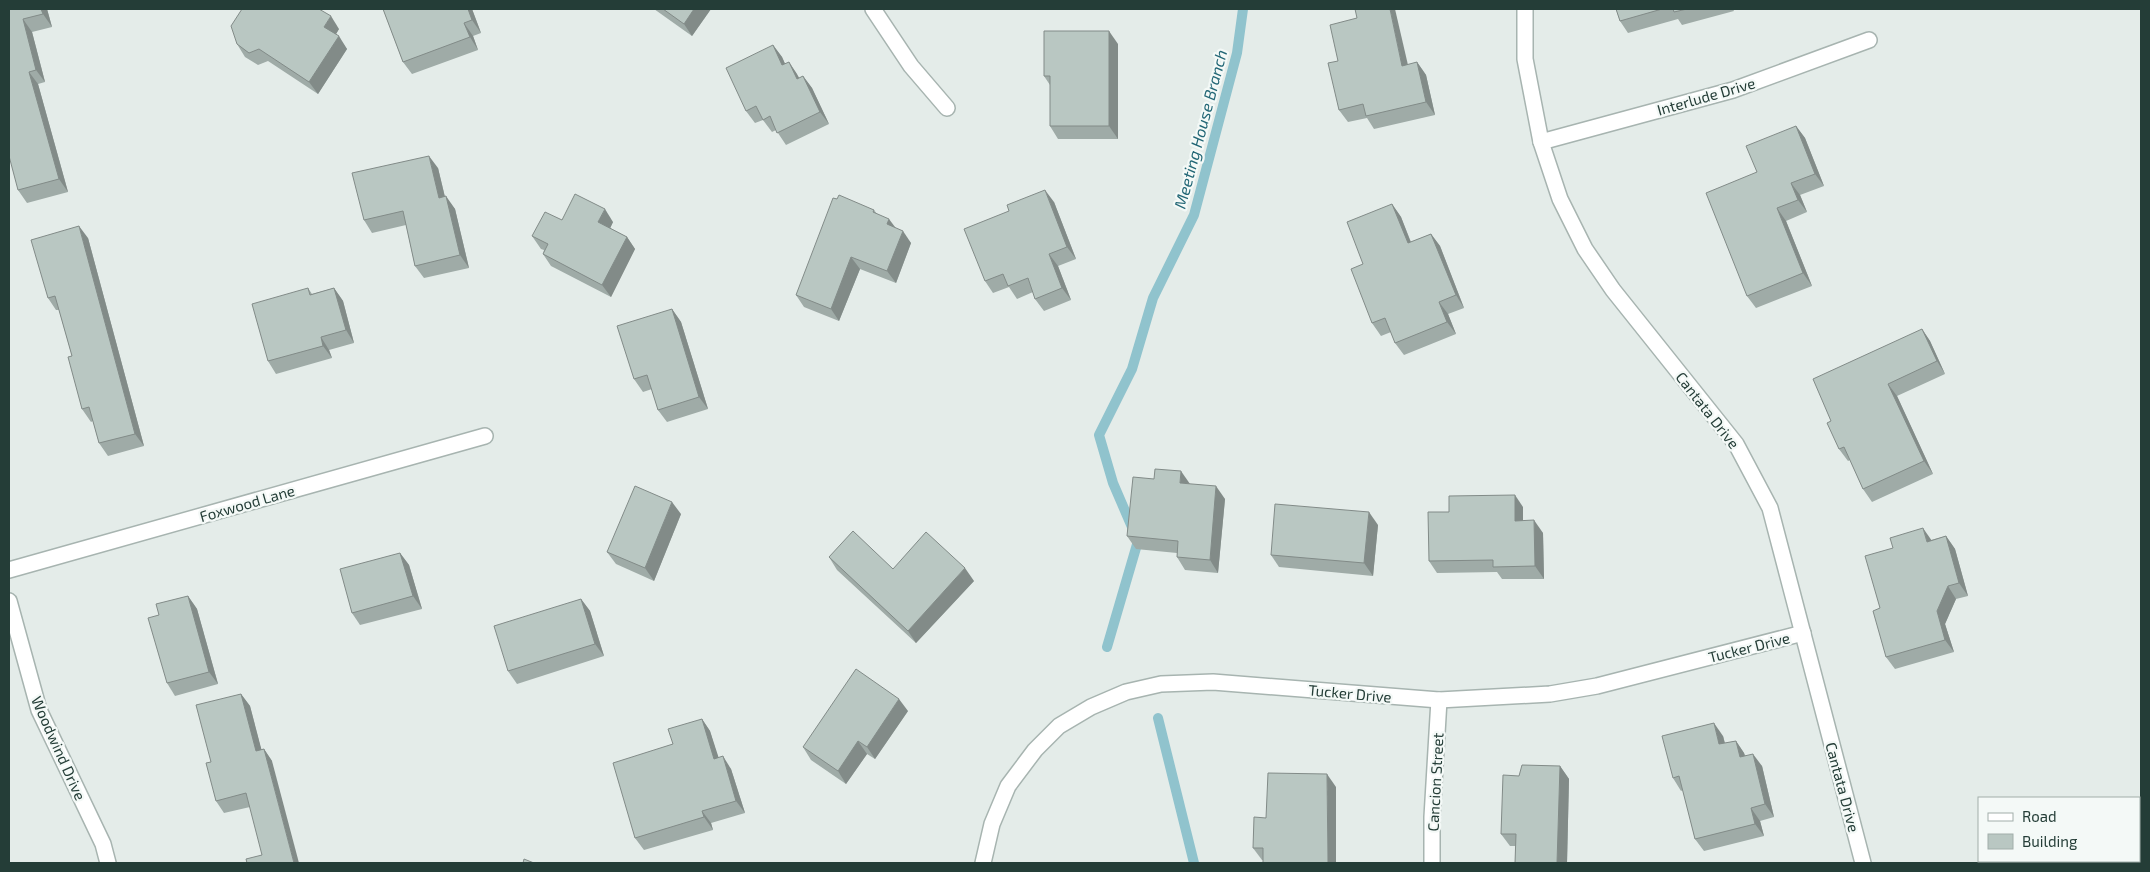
<svg xmlns="http://www.w3.org/2000/svg" width="2150" height="872" viewBox="0 0 2150 872" font-family="'Exo 2',sans-serif">
	<rect width="100%" height="100%" fill="#e4ece9"/>
	<g fill="none" stroke-linecap="round" stroke-linejoin="round">
		<!-- stream -->
		<g stroke="#90c3cd" stroke-width="10">
			<path d="M 1107,647 L 1138,541 L 1113,483 L 1099,435 L 1132,369 L 1153,298 L 1194,215 L 1237,53 L 1243,9"/>
			<path d="M 1158,718 L 1194,863"/>
		</g>
		<defs>
			<g id="minor">
				<path d="M 873,9 L 911,66 L 947,108"/>
				<path d="M 1525,9 L 1525,59 L 1541,142 L 1560,199 L 1585,249 L 1613,290 L 1736,444 L 1770,508 L 1863,863"/>
				<path d="M 1541,142 L 1733,90 L 1869,40"/>
				<path d="M 9,570 L 485,436"/>
				<path d="M 9,601 L 39,710 L 103,844 L 108,863"/>
				<path d="M 983,863 L 992,824 L 1008,786 L 1035,750 L 1059,726 L 1091,707 L 1126,692 L 1161,684 L 1213,682 L 1439,700 L 1550,694 L 1597,686 L 1803,633"/>
				<path d="M 1432,863 L 1432,817 L 1439,700"/>
			</g>
		</defs>
		<!-- minor casing -->
		<use href="#minor" stroke="#a7b4b0" stroke-width="18"/>
		<!-- minor -->
		<use href="#minor" stroke="#fff" stroke-width="15"/>
	</g>
	<!-- wall -->
	<g fill="#9faba7">
		<path d="M 9,9 L 47,9 L 52,27 L 32,32 L 45,82 L 38,84 L 68,192 L 27,203 L 18,190 Z"/>
		<path d="M 383,9 L 472,9 L 481,33 L 473,36 L 478,50 L 412,74 L 403,62 Z"/>
		<path d="M 654,9 L 711,9 L 692,36 Z"/>
		<path d="M 1616,9 L 1733,9 L 1734,11 L 1682,25 L 1678,19 L 1628,33 L 1620,21 Z"/>
		<path d="M 1357,18 L 1408,65 L 1417,62 L 1426,75 L 1435,115 L 1374,129 L 1367,118 L 1348,122 L 1339,110 L 1338,61 Z"/>
		<path d="M 339,29 L 336,34 L 347,49 L 318,94 L 268,61 L 258,65 L 245,57 L 237,44 Z"/>
		<path d="M 1118,44 L 1118,139 L 1058,139 L 1050,126 L 1050,85 L 1044,76 Z"/>
		<path d="M 773,45 L 782,57 L 785,64 L 789,62 L 799,78 L 803,76 L 812,88 L 829,124 L 786,145 L 776,130 L 772,132 L 763,120 L 755,123 L 746,111 Z"/>
		<path d="M 1796,126 L 1805,138 L 1824,186 L 1800,195 L 1807,212 L 1786,221 L 1812,286 L 1756,308 L 1747,296 L 1757,172 Z"/>
		<path d="M 438,168 L 445,197 L 455,209 L 469,268 L 424,278 L 415,266 L 406,225 L 372,233 L 364,220 Z"/>
		<path d="M 837,199 L 874,210 L 877,214 L 895,228 L 911,243 L 896,283 L 860,269 L 839,321 L 804,307 L 796,295 Z"/>
		<path d="M 1054,202 L 1076,259 L 1058,266 L 1071,300 L 1044,311 L 1035,299 L 1033,292 L 1017,299 L 1009,287 L 993,293 L 985,281 Z"/>
		<path d="M 1392,204 L 1401,217 L 1411,242 L 1431,234 L 1440,246 L 1464,308 L 1448,314 L 1456,334 L 1404,355 L 1395,343 L 1391,332 L 1381,336 L 1372,323 L 1363,264 Z"/>
		<path d="M 562,220 L 613,222 L 610,228 L 627,237 L 635,249 L 611,297 L 551,266 L 543,254 L 544,250 L 541,249 L 532,236 Z"/>
		<path d="M 88,238 L 144,446 L 108,456 L 99,443 L 93,421 L 91,422 L 82,409 L 72,356 L 59,310 L 56,310 L 48,298 Z"/>
		<path d="M 308,288 L 312,294 L 334,288 L 343,301 L 354,343 L 329,350 L 332,358 L 276,374 L 268,361 Z"/>
		<path d="M 672,309 L 681,322 L 708,409 L 667,422 L 658,410 L 652,389 L 643,392 L 634,379 Z"/>
		<path d="M 1922,329 L 1930,341 L 1945,374 L 1897,396 L 1933,474 L 1872,502 L 1863,489 L 1850,460 L 1848,461 L 1839,449 L 1831,421 Z"/>
		<path d="M 1190,484 L 1225,499 L 1218,573 L 1185,570 L 1177,557 L 1177,553 L 1136,549 L 1127,536 Z"/>
		<path d="M 1523,507 L 1523,521 L 1543,533 L 1544,579 L 1502,579 L 1497,572 L 1437,573 L 1429,561 L 1449,512 Z"/>
		<path d="M 681,514 L 654,581 L 616,564 L 607,552 Z"/>
		<path d="M 1378,525 L 1373,576 L 1279,567 L 1271,555 Z"/>
		<path d="M 1946,536 L 1955,549 L 1968,596 L 1956,599 L 1945,624 L 1954,652 L 1895,669 L 1886,657 L 1931,540 Z"/>
		<path d="M 400,553 L 409,565 L 422,609 L 360,625 L 352,613 Z"/>
		<path d="M 829,557 L 893,569 L 974,581 L 916,643 L 837,570 Z"/>
		<path d="M 188,596 L 197,609 L 218,684 L 175,696 L 167,683 L 159,615 Z"/>
		<path d="M 581,599 L 590,611 L 604,656 L 517,684 L 508,671 Z"/>
		<path d="M 241,694 L 250,706 L 261,749 L 264,749 L 272,761 L 250,807 L 224,813 L 216,801 L 211,762 Z"/>
		<path d="M 908,711 L 875,759 L 867,754 L 846,784 L 811,760 L 803,747 Z"/>
		<path d="M 702,719 L 710,731 L 718,758 L 731,769 L 745,813 L 711,823 L 713,830 L 644,850 L 635,838 L 673,744 Z"/>
		<path d="M 1723,736 L 1725,743 L 1736,741 L 1744,753 L 1745,755 L 1762,766 L 1774,817 L 1760,821 L 1764,836 L 1704,851 L 1695,839 L 1683,790 L 1681,791 L 1673,778 Z"/>
		<path d="M 1560,766 L 1569,779 L 1567,863 L 1515,863 L 1516,846 L 1510,846 L 1501,834 Z"/>
		<path d="M 1336,787 L 1263,860 L 1262,860 L 1253,848 L 1266,818 Z"/>
	</g>
	<!-- shaded-wall -->
	<g fill="#828b88">
		<path d="M 41,9 L 47,9 L 52,27 L 43,14 Z"/>
		<path d="M 468,9 L 472,9 L 481,33 L 472,20 Z"/>
		<path d="M 694,9 L 711,9 L 692,36 L 684,24 Z"/>
		<path d="M 1390,9 L 1395,9 L 1411,78 L 1402,66 Z"/>
		<path d="M 331,16 L 339,29 L 333,39 L 324,27 Z"/>
		<path d="M 23,19 L 32,32 L 45,82 L 36,70 Z"/>
		<path d="M 464,23 L 473,36 L 478,50 L 470,37 Z"/>
		<path d="M 1109,31 L 1118,44 L 1118,139 L 1109,126 Z"/>
		<path d="M 339,36 L 347,49 L 318,94 L 309,82 Z"/>
		<path d="M 773,45 L 782,57 L 791,77 L 782,65 Z"/>
		<path d="M 789,62 L 797,74 L 806,91 L 797,79 Z"/>
		<path d="M 1417,62 L 1426,75 L 1435,115 L 1426,102 Z"/>
		<path d="M 29,72 L 38,84 L 68,192 L 59,179 Z"/>
		<path d="M 803,76 L 812,88 L 829,124 L 820,112 Z"/>
		<path d="M 1796,126 L 1805,138 L 1824,186 L 1815,174 Z"/>
		<path d="M 429,156 L 438,168 L 448,210 L 439,198 Z"/>
		<path d="M 1791,183 L 1800,195 L 1807,212 L 1798,200 Z"/>
		<path d="M 1045,190 L 1054,202 L 1076,259 L 1067,247 Z"/>
		<path d="M 446,196 L 455,209 L 469,268 L 460,255 Z"/>
		<path d="M 1392,204 L 1401,217 L 1416,256 L 1408,243 Z"/>
		<path d="M 1777,208 L 1786,221 L 1812,286 L 1803,273 Z"/>
		<path d="M 605,209 L 613,222 L 607,235 L 598,222 Z"/>
		<path d="M 889,219 L 898,231 L 887,224 Z"/>
		<path d="M 79,226 L 88,238 L 144,446 L 135,434 Z"/>
		<path d="M 903,231 L 911,243 L 896,283 L 887,271 Z"/>
		<path d="M 1431,234 L 1440,246 L 1464,308 L 1456,295 Z"/>
		<path d="M 627,237 L 635,249 L 611,297 L 602,285 Z"/>
		<path d="M 1049,254 L 1058,266 L 1071,300 L 1062,288 Z"/>
		<path d="M 851,257 L 860,269 L 839,321 L 831,309 Z"/>
		<path d="M 334,288 L 343,301 L 354,343 L 346,330 Z"/>
		<path d="M 1439,302 L 1448,314 L 1456,334 L 1447,322 Z"/>
		<path d="M 672,309 L 681,322 L 708,409 L 699,397 Z"/>
		<path d="M 1922,329 L 1930,341 L 1945,374 L 1937,361 Z"/>
		<path d="M 321,337 L 329,350 L 332,358 L 323,346 Z"/>
		<path d="M 1888,384 L 1897,396 L 1933,474 L 1924,461 Z"/>
		<path d="M 1181,471 L 1190,484 L 1180,483 Z"/>
		<path d="M 1216,486 L 1225,499 L 1218,573 L 1210,560 Z"/>
		<path d="M 1515,495 L 1523,507 L 1523,533 L 1515,521 Z"/>
		<path d="M 672,502 L 681,514 L 654,581 L 645,568 Z"/>
		<path d="M 1369,512 L 1378,525 L 1373,576 L 1364,563 Z"/>
		<path d="M 1534,520 L 1543,533 L 1544,579 L 1535,566 Z"/>
		<path d="M 1923,528 L 1932,541 L 1927,542 Z"/>
		<path d="M 1946,536 L 1955,549 L 1968,596 L 1959,583 Z"/>
		<path d="M 400,553 L 409,565 L 422,609 L 413,596 Z"/>
		<path d="M 965,568 L 974,581 L 916,643 L 908,631 Z"/>
		<path d="M 1948,586 L 1956,599 L 1945,624 L 1954,652 L 1945,640 L 1937,611 Z"/>
		<path d="M 188,596 L 197,609 L 218,684 L 209,672 Z"/>
		<path d="M 581,599 L 590,611 L 604,656 L 595,644 Z"/>
		<path d="M 241,694 L 250,706 L 265,763 L 256,751 Z"/>
		<path d="M 899,699 L 908,711 L 875,759 L 867,747 Z"/>
		<path d="M 702,719 L 710,731 L 723,771 L 714,759 Z"/>
		<path d="M 1714,723 L 1723,736 L 1728,757 L 1719,744 Z"/>
		<path d="M 858,741 L 867,754 L 846,784 L 838,771 Z"/>
		<path d="M 1736,741 L 1744,753 L 1748,769 L 1740,757 Z"/>
		<path d="M 264,749 L 272,761 L 299,863 L 294,863 Z"/>
		<path d="M 1753,754 L 1762,766 L 1774,817 L 1765,804 Z"/>
		<path d="M 723,756 L 731,769 L 745,813 L 736,801 Z"/>
		<path d="M 1560,766 L 1569,779 L 1567,863 L 1557,863 Z"/>
		<path d="M 1327,774 L 1336,787 L 1336,863 L 1328,863 Z"/>
		<path d="M 1751,808 L 1760,821 L 1764,836 L 1755,824 Z"/>
		<path d="M 702,811 L 711,823 L 713,830 L 704,817 Z"/>
		<path d="M 2041,861 L 2047,861 L 2047,863 L 2042,863 Z"/>
	</g>
	<!-- building -->
	<g fill="#b9c7c2" stroke="#828b88">
		<path d="M 9,9 L 41,9 L 43,14 L 23,19 L 36,70 L 29,72 L 59,179 L 18,190 L 9,156 Z"/>
		<path d="M 242,9 L 319,9 L 331,16 L 324,27 L 339,36 L 309,82 L 259,49 L 249,53 L 237,44 L 231,26 Z"/>
		<path d="M 383,9 L 468,9 L 472,20 L 464,23 L 470,37 L 403,62 Z"/>
		<path d="M 663,9 L 694,9 L 684,24 Z"/>
		<path d="M 1355,9 L 1390,9 L 1402,66 L 1417,62 L 1426,102 L 1366,116 L 1363,104 L 1339,110 L 1328,63 L 1338,61 L 1330,25 L 1357,18 Z"/>
		<path d="M 1616,9 L 1662,9 L 1620,21 Z"/>
		<path d="M 1673,9 L 1687,9 L 1674,12 Z"/>
		<path d="M 1044,31 L 1109,31 L 1109,126 L 1050,126 L 1050,76 L 1044,76 Z"/>
		<path d="M 773,45 L 782,65 L 789,62 L 797,79 L 803,76 L 820,112 L 777,133 L 770,116 L 763,120 L 756,106 L 746,111 L 726,68 Z"/>
		<path d="M 1796,126 L 1815,174 L 1791,183 L 1798,200 L 1777,208 L 1803,273 L 1747,296 L 1706,193 L 1757,172 L 1746,146 Z"/>
		<path d="M 429,156 L 439,198 L 446,196 L 460,255 L 415,266 L 403,211 L 364,220 L 352,173 Z"/>
		<path d="M 1045,190 L 1067,247 L 1049,254 L 1062,288 L 1035,299 L 1028,278 L 1008,286 L 1003,274 L 985,281 L 964,229 L 1009,211 L 1007,205 Z"/>
		<path d="M 575,194 L 605,209 L 598,222 L 627,237 L 602,285 L 543,254 L 548,244 L 532,236 L 545,212 L 562,220 Z"/>
		<path d="M 839,195 L 874,210 L 873,212 L 889,219 L 887,224 L 903,231 L 887,271 L 851,257 L 831,309 L 796,295 L 833,198 L 837,199 Z"/>
		<path d="M 1392,204 L 1408,243 L 1431,234 L 1456,295 L 1439,302 L 1447,322 L 1395,343 L 1385,318 L 1372,323 L 1351,269 L 1363,264 L 1347,222 Z"/>
		<path d="M 79,226 L 135,434 L 99,443 L 89,407 L 82,409 L 68,357 L 72,356 L 55,296 L 48,298 L 31,240 Z"/>
		<path d="M 308,288 L 310,295 L 334,288 L 346,330 L 321,337 L 323,346 L 268,361 L 252,304 Z"/>
		<path d="M 672,309 L 699,397 L 658,410 L 647,375 L 634,379 L 617,326 Z"/>
		<path d="M 1922,329 L 1937,361 L 1888,384 L 1924,461 L 1863,489 L 1844,447 L 1839,449 L 1827,423 L 1831,421 L 1813,379 Z"/>
		<path d="M 1155,469 L 1181,471 L 1180,483 L 1216,486 L 1210,560 L 1177,557 L 1178,541 L 1127,536 L 1133,477 L 1154,479 Z"/>
		<path d="M 635,486 L 672,502 L 645,568 L 607,552 Z"/>
		<path d="M 1515,495 L 1515,521 L 1534,520 L 1535,566 L 1493,567 L 1493,560 L 1429,561 L 1428,512 L 1449,512 L 1449,496 Z"/>
		<path d="M 1275,504 L 1369,512 L 1364,563 L 1271,555 Z"/>
		<path d="M 1923,528 L 1927,542 L 1946,536 L 1959,583 L 1948,586 L 1937,611 L 1945,640 L 1886,657 L 1873,611 L 1880,608 L 1865,556 L 1893,548 L 1890,538 Z"/>
		<path d="M 853,531 L 893,569 L 926,532 L 965,568 L 908,631 L 829,557 Z"/>
		<path d="M 400,553 L 413,596 L 352,613 L 340,569 Z"/>
		<path d="M 188,596 L 209,672 L 167,683 L 148,618 L 159,615 L 156,604 Z"/>
		<path d="M 581,599 L 595,644 L 508,671 L 494,626 Z"/>
		<path d="M 856,669 L 899,699 L 867,747 L 858,741 L 838,771 L 803,747 Z"/>
		<path d="M 241,694 L 256,751 L 264,749 L 294,863 L 247,863 L 246,859 L 262,855 L 246,793 L 216,801 L 206,763 L 211,762 L 196,705 Z"/>
		<path d="M 702,719 L 714,759 L 723,756 L 736,801 L 702,811 L 704,817 L 635,838 L 613,763 L 673,744 L 668,729 Z"/>
		<path d="M 1714,723 L 1719,744 L 1736,741 L 1740,757 L 1753,754 L 1765,804 L 1751,808 L 1755,824 L 1695,839 L 1679,776 L 1673,778 L 1662,736 Z"/>
		<path d="M 1522,765 L 1560,766 L 1557,863 L 1515,863 L 1516,834 L 1501,834 L 1503,775 L 1519,776 Z"/>
		<path d="M 1268,773 L 1327,774 L 1328,863 L 1263,863 L 1263,848 L 1253,848 L 1254,817 L 1266,818 Z"/>
		<path d="M 524,859 L 534,863 L 523,863 Z"/>
		<path d="M 2008,861 L 2041,861 L 2042,863 L 2009,863 Z"/>
	</g>
	<g text-anchor="middle" dominant-baseline="central" stroke-width="4.5" stroke-linejoin="round" paint-order="stroke">
		<!-- street labels -->
		<g font-size="15" fill="#243d37" stroke="#f4f9f7">
			<text transform="translate(1706 96) rotate(-16)">Interlude Drive</text>
			<text transform="translate(1708 410) rotate(52)">Cantata Drive</text>
			<text transform="translate(247 503) rotate(-16)">Foxwood Lane</text>
			<text transform="translate(1749 647) rotate(-14)">Tucker Drive</text>
			<text transform="translate(1350 693) rotate(5)">Tucker Drive</text>
			<text transform="translate(59 748) rotate(66)">Woodwind Drive</text>
			<text transform="translate(1435 782) rotate(-87)">Cancion Street</text>
			<text transform="translate(1843 787) rotate(75)">Cantata Drive</text>
		</g>
		<!-- water labels -->
		<g font-size="16" font-style="italic" fill="#226675" stroke="#f4f9f7">
			<text transform="translate(1200 129) rotate(-75)">Meeting House Branch</text>
		</g>
	</g>
	<!-- border -->
	<rect width="2150" height="872" fill="none" stroke="#243d37" stroke-width="20"/>
	<!-- legend -->
	<rect x="1978" y="797" width="162" height="65" fill="#f4f9f7" stroke="#a1aeaa"/>
	<rect x="1988" y="813" width="25" height="8" fill="#ffffff" stroke="#a1aeaa"/>
	<text x="2022" y="822" font-size="15" fill="#243d37">Road</text>
	<rect x="1988" y="834" width="25" height="15" fill="#b9c7c2" stroke="#a1aeaa"/>
	<text x="2022" y="847" font-size="15" fill="#243d37">Building</text>
</svg>
